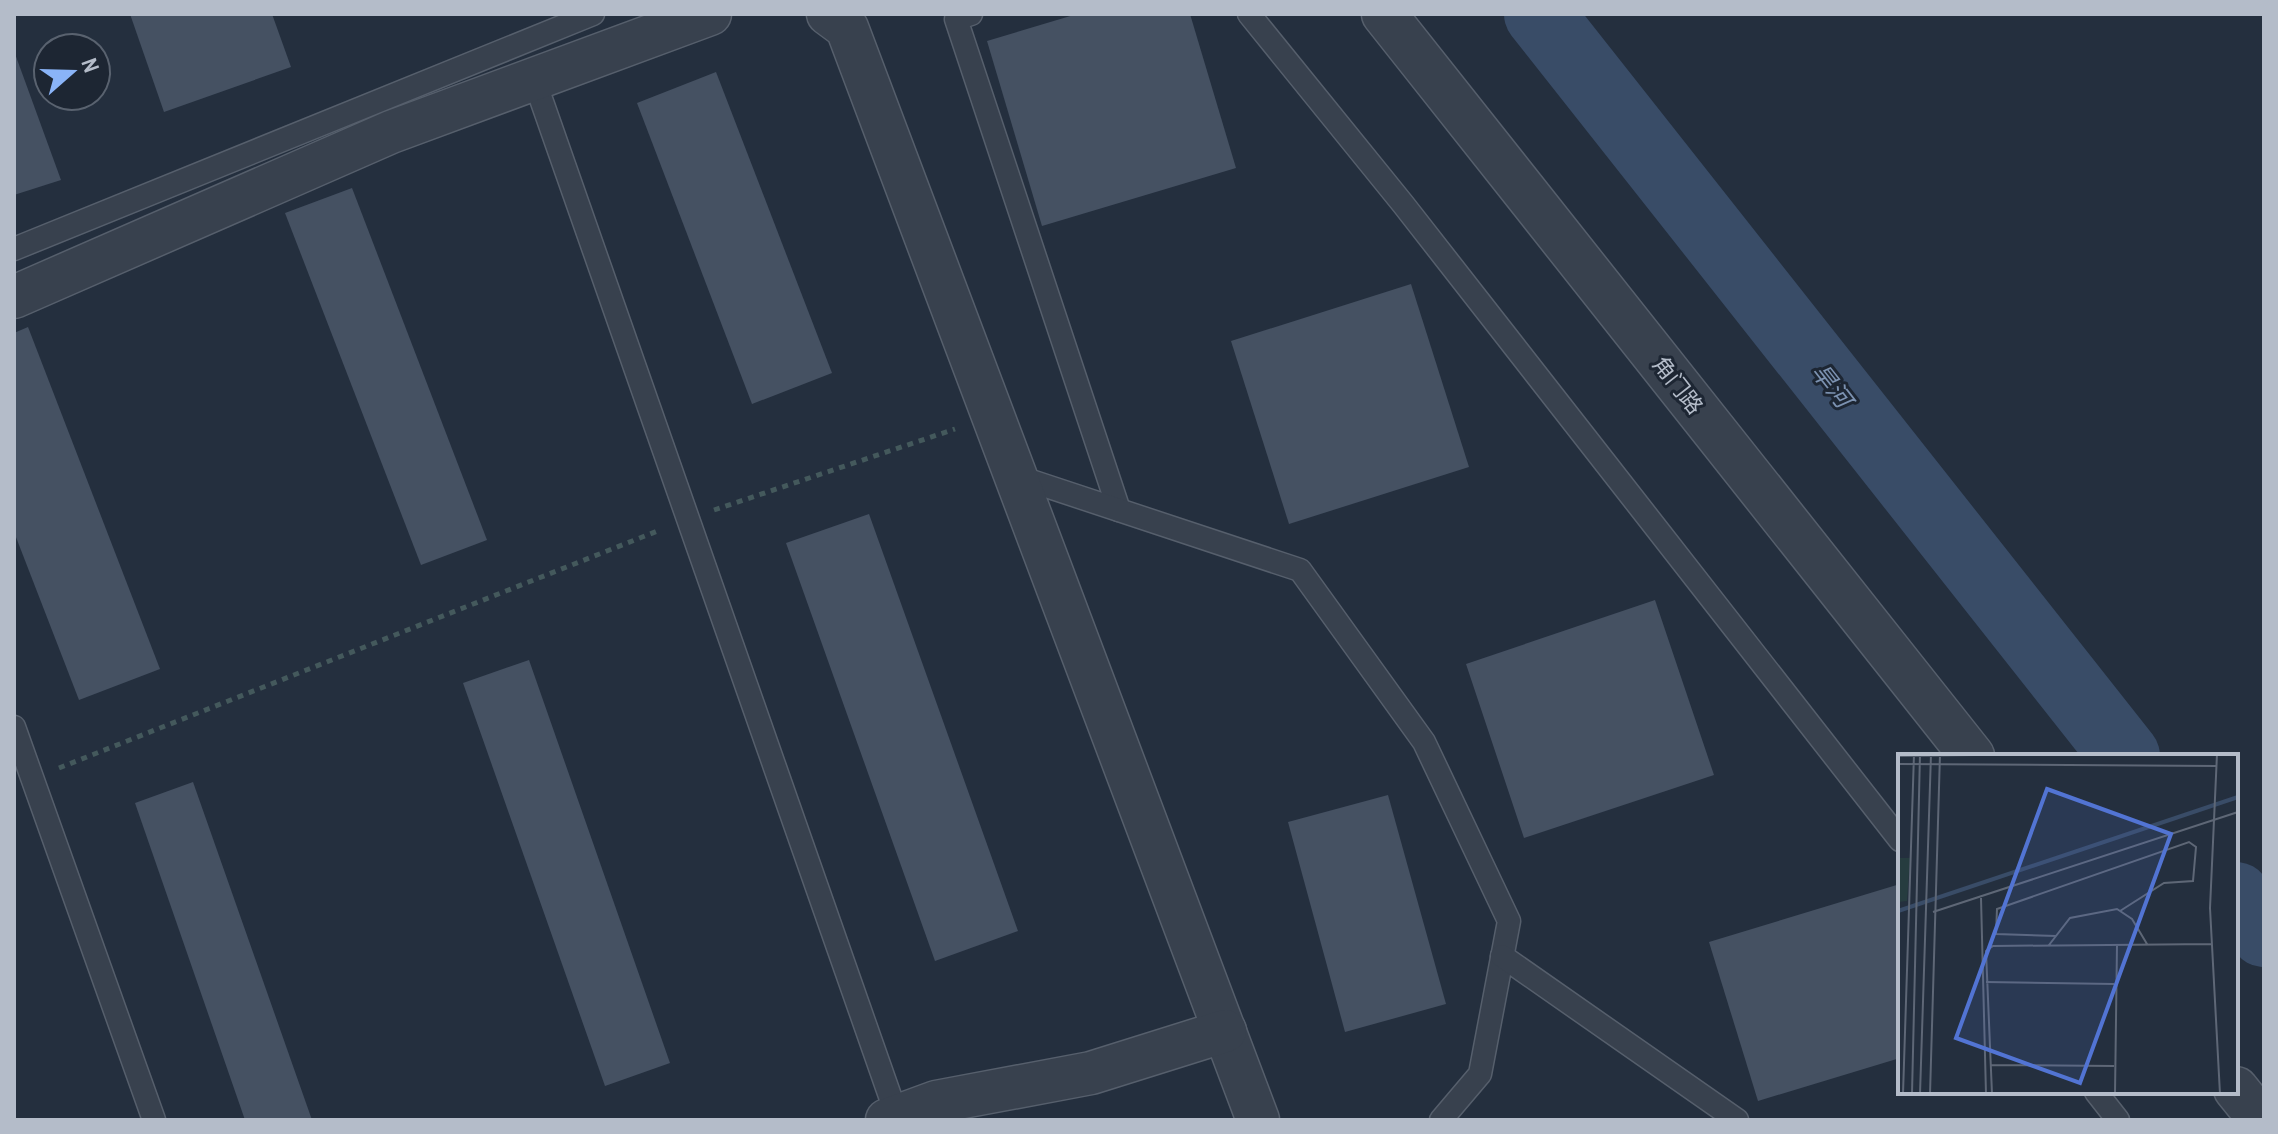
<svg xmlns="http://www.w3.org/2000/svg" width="2278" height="1134" viewBox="0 0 2278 1134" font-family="'Archivo Narrow','Noto Sans SC',sans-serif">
	<rect width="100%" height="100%" fill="#242f3e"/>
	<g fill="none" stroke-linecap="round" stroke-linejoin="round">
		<!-- river -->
		<g stroke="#394c67" stroke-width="70">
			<path d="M 1539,14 L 2125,756"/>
			<path d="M 2236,897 L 2264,932"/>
		</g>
	</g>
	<!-- building -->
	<g fill="#455162">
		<path d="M 130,14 L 272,14 L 291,67 L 164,112 Z"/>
		<path d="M 1077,14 L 1190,14 L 1236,168 L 1042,226 L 987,41 Z"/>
		<path d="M 14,51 L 61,180 L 14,195 Z"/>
		<path d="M 716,72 L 832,373 L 752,404 L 637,103 Z"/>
		<path d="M 352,188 L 487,540 L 421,565 L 285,213 Z"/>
		<path d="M 1411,284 L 1469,467 L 1289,524 L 1231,341 Z"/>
		<path d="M 28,327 L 160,669 L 79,700 L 14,532 L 14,333 Z"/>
		<path d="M 869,514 L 1018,931 L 935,961 L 786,543 Z"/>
		<path d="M 1655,600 L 1714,775 L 1524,838 L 1466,664 Z"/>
		<path d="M 529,660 L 670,1063 L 605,1086 L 463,683 Z"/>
		<path d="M 193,782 L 312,1120 L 245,1120 L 135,803 Z"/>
		<path d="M 1388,795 L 1446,1004 L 1345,1032 L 1288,822 Z"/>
		<path d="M 1900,884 L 1900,1058 L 1758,1101 L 1709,942 Z"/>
	</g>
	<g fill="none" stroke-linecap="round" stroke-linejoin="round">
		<defs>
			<g id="service">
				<path d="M 971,14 L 956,19 L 1119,510"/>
				<path d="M 1249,14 L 1403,204 L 1900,840"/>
				<path d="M 534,79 L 897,1116"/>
				<path d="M 14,249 L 593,14"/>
				<path d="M 1016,476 L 1300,570 L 1424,742 L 1509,921 L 1480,1074 L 1441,1120"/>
				<path d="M 14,727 L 154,1120"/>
				<path d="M 1502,956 L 1737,1120"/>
				<path d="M 2096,1092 L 2118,1120"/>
			</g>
			<g id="minor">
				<path d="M 828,14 L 847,28 L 1258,1120"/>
				<path d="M 14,297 L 391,132 L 710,14"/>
				<path d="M 887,1120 L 936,1102 L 1091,1073 L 1225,1031"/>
			</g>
			<g id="tertiary">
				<path d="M 1384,14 L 1972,756"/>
				<path d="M 2236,1089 L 2261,1120"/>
			</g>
		</defs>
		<!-- service casing -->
		<use href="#service" stroke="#565f6c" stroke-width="25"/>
		<!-- minor casing -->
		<use href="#minor" stroke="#565f6c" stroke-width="45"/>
		<!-- tertiary casing -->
		<use href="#tertiary" stroke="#565f6c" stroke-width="47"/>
		<!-- path -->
		<g stroke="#44595c" stroke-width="5" stroke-dasharray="6 6" stroke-linecap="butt">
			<path d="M 714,510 L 955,429"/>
			<path d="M 59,768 L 660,530"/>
		</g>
		<!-- service -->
		<use href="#service" stroke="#38414e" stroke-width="22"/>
		<!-- minor -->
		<use href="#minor" stroke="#38414e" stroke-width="42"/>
		<!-- tertiary -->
		<use href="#tertiary" stroke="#38414e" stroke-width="44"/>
	</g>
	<g text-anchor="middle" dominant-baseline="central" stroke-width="6" stroke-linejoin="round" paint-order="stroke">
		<!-- street labels -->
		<g font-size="22" fill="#b4bcc9" stroke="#1d2633">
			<text transform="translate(1678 385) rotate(52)">角门路</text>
		</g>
		<!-- water labels -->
		<g font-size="24" font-style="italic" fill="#7c92b1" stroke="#1d2633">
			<text transform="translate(1832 385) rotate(52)">旱河</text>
		</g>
	</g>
	<!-- overview -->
	<g transform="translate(1898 754)">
		<rect width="340" height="340" fill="#242f3e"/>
		<path d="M 0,104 L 12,104 L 9,147 L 0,148 Z" fill="#263c3f"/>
		<path fill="none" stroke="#394c67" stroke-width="4" d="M 0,157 L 340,43"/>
		<path fill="none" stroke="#5e6776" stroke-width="2" d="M 171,0 L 319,1M 319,0 L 312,154 L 322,340M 0,2 L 150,0M 0,10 L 318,12M 83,144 L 88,340M 35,158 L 340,58M 158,182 L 98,180 L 99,155 L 291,88 L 298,93 L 295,127 L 266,129 L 222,157M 151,191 L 172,164 L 219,155 L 234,165 L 249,190M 88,228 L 216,230M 92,311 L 216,312M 5,340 L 16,0M 14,340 L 22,0M 22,340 L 33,0M 32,340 L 42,0M 94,340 L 88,197 L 95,192 L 313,190M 217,340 L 219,191"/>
		<path fill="#5274d3" fill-opacity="0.15" stroke="#5274d3" stroke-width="4" d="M 149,35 L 273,80 L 182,329 L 58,284 Z"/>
		<rect width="340" height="340" fill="none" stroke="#b4bcc9" stroke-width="4"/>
	</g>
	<!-- border -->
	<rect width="2278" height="1134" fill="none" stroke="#b4bcc9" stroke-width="32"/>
	<!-- north arrow -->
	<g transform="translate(72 72) rotate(70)"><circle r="38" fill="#1d2633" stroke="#59626f" stroke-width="2"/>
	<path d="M0-6L14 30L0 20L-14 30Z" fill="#8ab4f8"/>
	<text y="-12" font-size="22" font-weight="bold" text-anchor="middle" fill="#b4bcc9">N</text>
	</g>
</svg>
